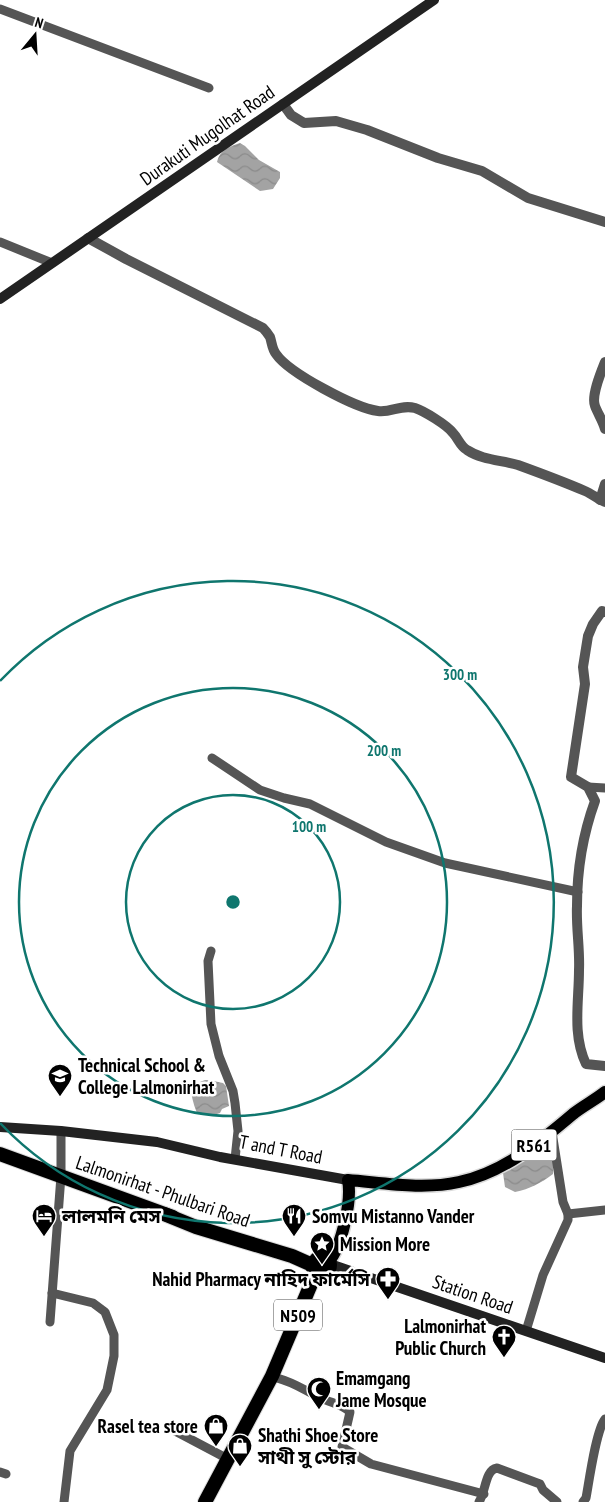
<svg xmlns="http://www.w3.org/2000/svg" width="605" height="1502" viewBox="0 0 605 1502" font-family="'PT Sans Narrow','Noto Sans Bengali',sans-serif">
	<defs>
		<pattern id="water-waves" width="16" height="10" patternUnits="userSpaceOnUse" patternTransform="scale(1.25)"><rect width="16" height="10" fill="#a3a3a3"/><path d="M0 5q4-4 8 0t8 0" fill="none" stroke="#8b8b8b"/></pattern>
	</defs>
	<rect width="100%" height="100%" fill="#fff"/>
	<!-- water -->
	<g fill="url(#water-waves)">
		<path d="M 240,143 L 245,146 L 259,160 L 280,172 L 280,178 L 273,189 L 260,191 L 217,162 C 219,151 230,146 240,143 Z"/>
		<path d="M 205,1080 C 212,1080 216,1082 223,1083 L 226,1086 L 229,1106 L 222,1109 L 220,1113 L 214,1115 L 197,1113 C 193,1104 191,1094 190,1083 L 195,1084 Z"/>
		<path d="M 547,1148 L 553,1162 L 553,1174 C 541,1183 530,1189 515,1192 L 505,1187 L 503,1173 L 516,1163 Z"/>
	</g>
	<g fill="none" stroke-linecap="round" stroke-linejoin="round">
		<defs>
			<path id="primary" d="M 329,1261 C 342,1246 352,1200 348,1180 C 385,1183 423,1190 459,1182 C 503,1173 540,1142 573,1114 C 583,1106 595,1100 605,1092"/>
			<g id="trunk">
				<path d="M 0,1154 L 173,1217"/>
				<path d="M 164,1214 L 196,1227 L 292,1256 L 310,1264 L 315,1270 L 314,1277 L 272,1376 L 205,1502"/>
				<circle cx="322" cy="1265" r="8"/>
			</g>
		</defs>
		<!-- primary casing -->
		<use href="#primary" stroke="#dbdbdb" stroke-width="15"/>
		<!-- trunk casing -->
		<use href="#trunk" stroke="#dbdbdb" stroke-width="16"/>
		<!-- minor -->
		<g stroke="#555" stroke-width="9">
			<path d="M 0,9 L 209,88"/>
			<path d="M 0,242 L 52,263"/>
			<path d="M 212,758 L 260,790 L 284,798 L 310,804 L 386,842 L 445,863 L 578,892"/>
			<path d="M 588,787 L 605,788"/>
			<path d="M 211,951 L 208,961 L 211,1024 L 219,1056 L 233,1091 L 235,1103 L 238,1131 L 235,1159"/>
			<path d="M 568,1214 L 605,1210"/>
			<path d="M 52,1293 L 93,1303 L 105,1312 L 114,1335 L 114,1356 L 107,1390 L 70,1451 L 64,1502"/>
			<path d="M 50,1322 L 61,1176 L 61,1131"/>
			<path d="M 526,1331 L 543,1275 L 568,1220 L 568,1214 L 563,1202 L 552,1132"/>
			<path d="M 277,1378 C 296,1383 305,1391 321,1398 C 331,1403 342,1404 350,1412 L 342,1447 L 371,1464 L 484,1494"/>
			<path d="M 175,1431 L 228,1459"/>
			<path d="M 0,1472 L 6,1474"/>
			<path d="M 479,1502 C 486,1491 485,1470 497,1468 L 540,1484 L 543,1490 L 557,1502"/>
			<path d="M 583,1502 L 586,1498 C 589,1482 596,1430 605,1419"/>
		</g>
		<!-- tertiary -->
		<g stroke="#555" stroke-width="10">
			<path d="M 283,104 L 291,115 L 304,123 L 336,121 L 367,130 L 438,158 L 482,171 L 528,198 L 605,222"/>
			<path d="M 88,238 L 126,259 L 263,328 C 265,330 268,334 270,337 C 272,343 272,349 276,354 C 289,373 355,408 378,411 C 391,413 401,404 415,408 C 424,411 447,425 453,433 C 458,438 460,446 467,450 C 482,460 501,460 518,465 C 540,473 564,482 585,491 C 592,494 598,499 605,502"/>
			<path d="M 605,362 C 601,372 591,396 595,406 C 598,414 603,421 605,429"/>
			<path d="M 600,500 L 605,484"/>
			<path d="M 605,612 L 602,611 L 593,624 L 588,636 L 583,667 L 585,684 L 571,777 L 588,787 L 595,801 C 583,834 577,870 577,906 C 576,927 580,949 579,970 C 579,1002 572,1034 586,1064 L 605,1066"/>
		</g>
		<!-- secondary -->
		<g stroke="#222" stroke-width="10">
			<path d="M 0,299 L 434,0"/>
			<path d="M 0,1127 L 61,1131 L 157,1142 L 220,1157 L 348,1180"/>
			<path d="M 330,1264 L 605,1358"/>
		</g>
		<!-- primary -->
		<use href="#primary" stroke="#000" stroke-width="12"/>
		<!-- trunk -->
		<use href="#trunk" stroke="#000" stroke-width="14"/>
	</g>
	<!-- distance rings -->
	<g fill="none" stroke="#0f766e" stroke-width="2.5">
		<circle cx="233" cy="902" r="107"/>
		<circle cx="233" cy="902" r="214"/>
		<path d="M0 681A321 321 0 1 1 0 1123"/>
	</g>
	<!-- icons -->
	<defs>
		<symbol id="school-pin" viewBox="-11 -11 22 30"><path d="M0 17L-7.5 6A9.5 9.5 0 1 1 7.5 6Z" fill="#000" stroke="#fff"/><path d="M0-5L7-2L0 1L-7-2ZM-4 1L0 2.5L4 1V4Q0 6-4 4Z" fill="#fff"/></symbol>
		<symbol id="hotel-pin" viewBox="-11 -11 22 30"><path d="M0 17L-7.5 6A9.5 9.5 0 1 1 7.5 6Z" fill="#000" stroke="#fff"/><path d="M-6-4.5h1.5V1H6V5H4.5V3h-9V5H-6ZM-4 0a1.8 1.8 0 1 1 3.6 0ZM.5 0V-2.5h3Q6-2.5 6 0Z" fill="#fff"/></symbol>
		<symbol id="restaurant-pin" viewBox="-11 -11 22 30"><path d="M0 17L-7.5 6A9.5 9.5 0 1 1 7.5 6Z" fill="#000" stroke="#fff"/><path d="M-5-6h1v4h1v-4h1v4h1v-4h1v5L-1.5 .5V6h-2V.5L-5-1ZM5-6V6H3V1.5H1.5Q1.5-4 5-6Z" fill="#fff"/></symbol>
		<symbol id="sight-pin" viewBox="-11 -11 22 30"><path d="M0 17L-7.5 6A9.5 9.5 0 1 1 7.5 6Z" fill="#000" stroke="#fff"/><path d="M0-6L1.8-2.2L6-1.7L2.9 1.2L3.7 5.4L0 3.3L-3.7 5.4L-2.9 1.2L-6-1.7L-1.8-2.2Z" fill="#fff"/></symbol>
		<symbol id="pharmacy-pin" viewBox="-11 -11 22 30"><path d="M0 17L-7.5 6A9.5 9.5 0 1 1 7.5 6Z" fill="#000" stroke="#fff"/><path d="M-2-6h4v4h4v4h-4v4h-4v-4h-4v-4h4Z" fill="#fff"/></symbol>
		<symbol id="church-pin" viewBox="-11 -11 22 30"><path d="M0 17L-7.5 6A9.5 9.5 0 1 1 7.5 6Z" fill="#000" stroke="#fff"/><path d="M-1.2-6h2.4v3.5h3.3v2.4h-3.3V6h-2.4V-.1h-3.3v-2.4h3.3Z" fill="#fff"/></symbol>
		<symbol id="mosque-pin" viewBox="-11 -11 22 30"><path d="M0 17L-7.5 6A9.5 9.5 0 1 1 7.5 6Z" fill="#000" stroke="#fff"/><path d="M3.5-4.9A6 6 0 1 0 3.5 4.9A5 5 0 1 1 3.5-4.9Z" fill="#fff"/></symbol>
		<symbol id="shop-pin" viewBox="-11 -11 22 30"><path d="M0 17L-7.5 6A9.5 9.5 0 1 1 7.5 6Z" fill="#000" stroke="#fff"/><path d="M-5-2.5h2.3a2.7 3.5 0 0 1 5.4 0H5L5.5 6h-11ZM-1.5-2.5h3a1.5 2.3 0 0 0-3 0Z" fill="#fff"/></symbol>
	</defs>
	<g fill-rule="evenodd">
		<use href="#school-pin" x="46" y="1062" width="28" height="38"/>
		<use href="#hotel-pin" x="30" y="1202" width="28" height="38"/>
		<use href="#restaurant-pin" x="280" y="1202" width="28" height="38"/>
		<use href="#sight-pin" x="308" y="1230" width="28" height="38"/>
		<use href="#pharmacy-pin" x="374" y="1265" width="28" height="38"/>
		<use href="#church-pin" x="490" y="1323" width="28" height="38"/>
		<use href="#mosque-pin" x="305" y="1375" width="28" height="38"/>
		<use href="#shop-pin" x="202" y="1412" width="28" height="38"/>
		<use href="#shop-pin" x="226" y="1432" width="28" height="38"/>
	</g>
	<g text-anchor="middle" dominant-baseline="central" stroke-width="5" stroke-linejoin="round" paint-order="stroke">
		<!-- shield labels -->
		<g fill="#fff" stroke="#4c4c4c" stroke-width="1">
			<rect x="511.5" y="1129.5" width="45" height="31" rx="4"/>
			<rect x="274" y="1299.5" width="48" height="31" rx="4"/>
		</g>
		<g font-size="18" font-weight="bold" fill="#000">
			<text x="534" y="1145">R561</text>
			<text x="298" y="1315">N509</text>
		</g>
		<!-- street labels -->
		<g font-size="19" fill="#000" stroke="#fff">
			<text transform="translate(207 135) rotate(-35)">Durakuti Mugolhat Road</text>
			<text transform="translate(281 1149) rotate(11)">T and T Road</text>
			<text transform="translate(163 1191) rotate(19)">Lalmonirhat - Phulbari Road</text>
			<text transform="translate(473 1294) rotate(19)">Station Road</text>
		</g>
		<!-- poi labels -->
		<g font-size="19" font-weight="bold" fill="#000" stroke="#fff" text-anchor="start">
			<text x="78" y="1065">Technical School &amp;<tspan x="78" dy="22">College Lalmonirhat</tspan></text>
			<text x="62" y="1216">লালমনি মেস</text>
			<text x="312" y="1216">Somvu Mistanno Vander</text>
			<text x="340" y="1244">Mission More</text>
			<text x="370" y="1279" text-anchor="end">Nahid Pharmacy নাহিদ ফার্মেসি</text>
			<text x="486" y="1326" text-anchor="end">Lalmonirhat<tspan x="486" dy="22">Public Church</tspan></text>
			<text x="336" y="1378">Emamgang<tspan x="336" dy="22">Jame Mosque</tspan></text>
			<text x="198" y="1426" text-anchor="end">Rasel tea store</text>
			<text x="258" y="1435">Shathi Shoe Store<tspan x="258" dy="22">সাথী সু স্টোর</tspan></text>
		</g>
	</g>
	<circle cx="233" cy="902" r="8" fill="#0f766e" stroke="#fff" stroke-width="2.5"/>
	<g font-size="15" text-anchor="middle" font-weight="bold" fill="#0f766e" stroke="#fff" stroke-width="5" stroke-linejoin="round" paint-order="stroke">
		<text x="460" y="680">300 m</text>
		<text x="384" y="756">200 m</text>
		<text x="309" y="832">100 m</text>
	</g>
	<!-- north arrow -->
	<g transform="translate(35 35) rotate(18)" stroke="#ffffff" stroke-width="4" paint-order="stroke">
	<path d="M0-4L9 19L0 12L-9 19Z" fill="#000000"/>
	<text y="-8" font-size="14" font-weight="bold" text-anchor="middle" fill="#000000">N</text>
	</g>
</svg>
